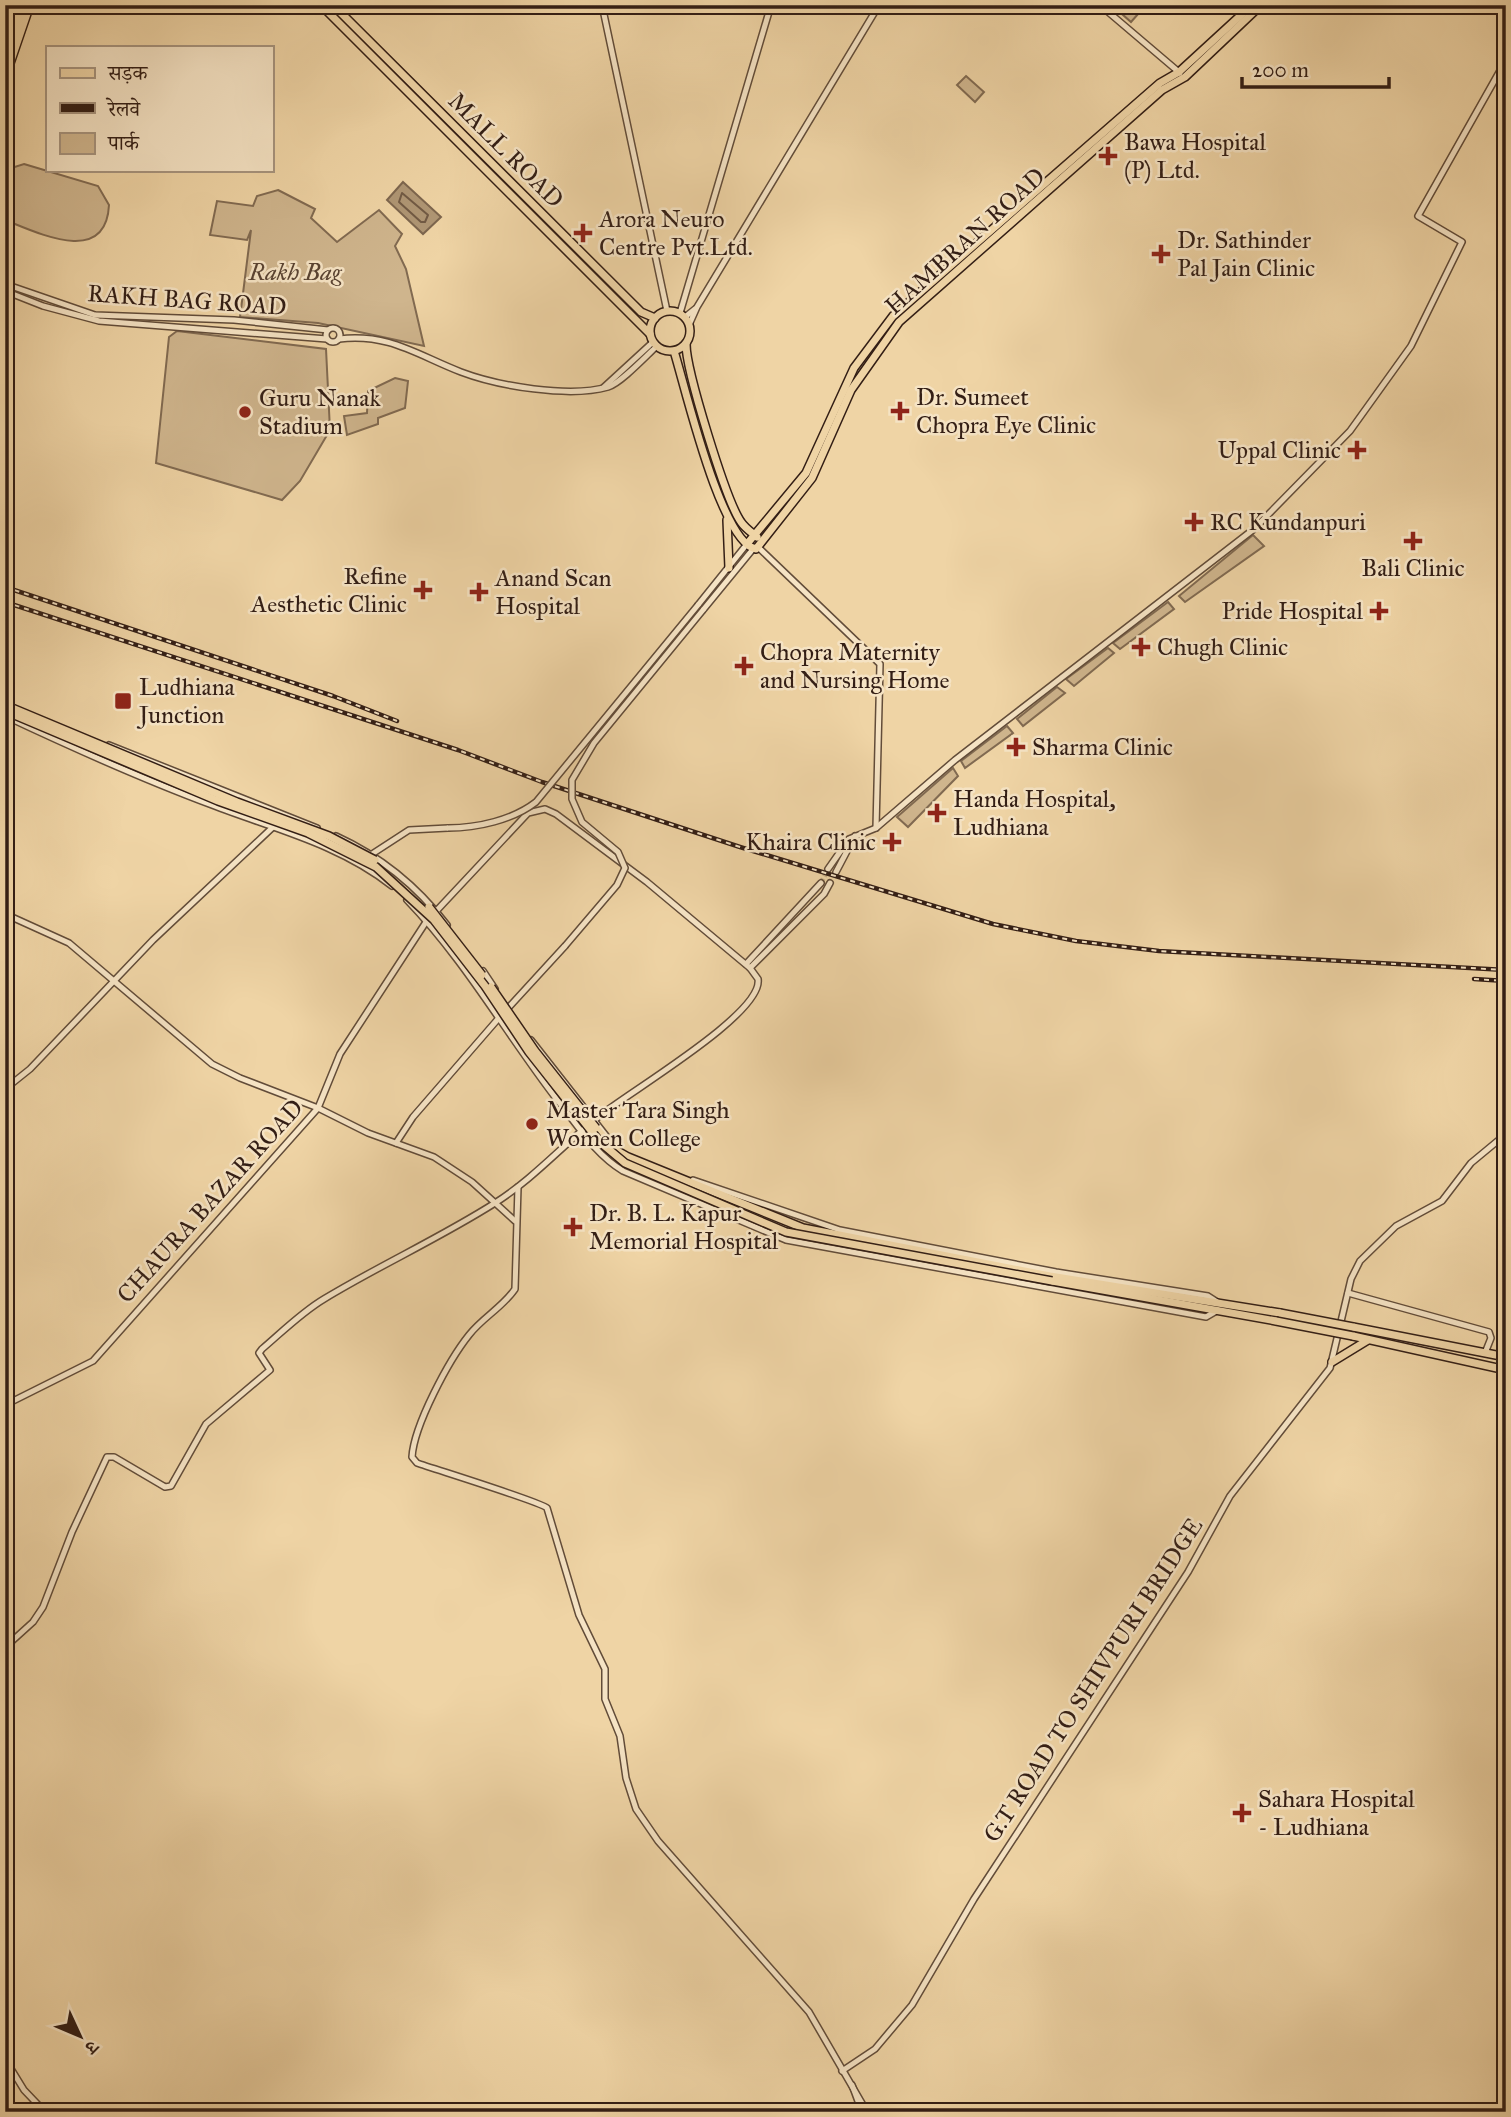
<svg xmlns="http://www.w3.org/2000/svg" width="1511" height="2117" viewBox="0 0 1511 2117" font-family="'IM FELL Great Primer','Noto Serif Devanagari',serif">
	<rect width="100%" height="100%" fill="#efd4a5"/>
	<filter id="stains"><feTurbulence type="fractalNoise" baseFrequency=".00286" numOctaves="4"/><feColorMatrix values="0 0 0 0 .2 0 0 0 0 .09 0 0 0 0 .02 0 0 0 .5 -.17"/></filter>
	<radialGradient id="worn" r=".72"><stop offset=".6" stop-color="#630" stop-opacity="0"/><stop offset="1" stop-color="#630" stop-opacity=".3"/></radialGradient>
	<!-- green -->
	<g fill="#cfb58d" stroke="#816a51" stroke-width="2">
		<path d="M 1129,5 L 1146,5 L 1131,22 L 1122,14 Z"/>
		<path d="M 966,76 L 984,92 L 975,102 L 957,85 Z"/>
		<path d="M 24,164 L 98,186 L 109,205 C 106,266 40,234 5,220 L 5,170 Z"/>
		<path d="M 278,190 L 315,209 L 311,218 L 337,242 L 379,210 L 402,234 L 395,246 L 406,269 L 424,346 L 318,323 L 240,317 L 251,230 L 247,240 L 210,235 L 217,201 L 253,206 L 257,196 Z"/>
		<path d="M 177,331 L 326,349 L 330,430 L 300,481 L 282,500 L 156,463 L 169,337 Z"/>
		<path d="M 395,378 L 408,381 L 405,408 L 378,418 L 378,424 L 347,435 L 344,416 L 367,413 L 368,391 Z"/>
		<path d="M 1253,535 L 1264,546 L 1185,602 L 1179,596 Z"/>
		<path d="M 1168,602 L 1174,609 L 1120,649 L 1113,643 Z"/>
		<path d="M 1108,648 L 1114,653 L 1074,686 L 1066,679 Z"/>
		<path d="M 1057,687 L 1065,693 L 1023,726 L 1017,719 Z"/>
		<path d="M 1007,726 L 1013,733 L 965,768 L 961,761 Z"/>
		<path d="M 953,768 L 958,776 L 908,827 L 897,817 Z"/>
	</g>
	<!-- water -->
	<path fill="#af9674" stroke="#7d664e" stroke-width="2" d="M 403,182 L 441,217 L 423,234 L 387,200 Z"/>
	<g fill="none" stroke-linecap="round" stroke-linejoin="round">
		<!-- shore -->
		<path stroke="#715a44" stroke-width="2" d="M 402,193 L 428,215 L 425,222 L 421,222 L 399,202 Z"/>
		<!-- minor-tunnel -->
		<path stroke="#c9b088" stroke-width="5" stroke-dasharray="5 2.5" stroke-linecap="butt" d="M 821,883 L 828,869"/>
		<defs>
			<g id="minor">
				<path d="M 602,5 L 667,311"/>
				<path d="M 1100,5 L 1180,73"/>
				<path d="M 5,284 L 95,315 L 234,320 L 328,330"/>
				<path d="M 5,291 L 43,306 L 99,321 L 327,339"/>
				<path d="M 680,313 L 771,5"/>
				<path d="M 685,317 L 695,309"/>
				<path d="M 689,325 L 697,307 L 879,5"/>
				<circle cx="333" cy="335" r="7"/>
				<path d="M 339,339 C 389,333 417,355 461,372 C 498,386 569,398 608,387 C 621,383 646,356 657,346"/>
				<path d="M 604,387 L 653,342"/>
				<path d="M 759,548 L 880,664 L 876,828"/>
				<path d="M 698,605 L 747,544"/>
				<path d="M 703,610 L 753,549"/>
				<path d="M 5,716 C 73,748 142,779 212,805 C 274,829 339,844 392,886"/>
				<path d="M 5,728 L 14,717"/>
				<path d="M 109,745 L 317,828"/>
				<path d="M 336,836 C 380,856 417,886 447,925"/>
				<path d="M 369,856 L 409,830 L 448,828"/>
				<path d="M 828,869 L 849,839 L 876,828 L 955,760 L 1254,529 L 1350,431 L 1411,346 L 1462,242 L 1418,216 L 1506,60"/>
				<path d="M 836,872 L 855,836"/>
				<path d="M 407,900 C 465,960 507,1035 558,1101 C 578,1126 595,1154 623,1171 L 786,1240 L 1206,1317 L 1218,1310"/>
				<path d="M 5,914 L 69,943 L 212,1064 L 240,1078 L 318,1108 L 368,1133 L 434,1157 L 472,1182 L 515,1221"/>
				<path d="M 746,964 L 821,883"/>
				<path d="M 750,968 L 824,894 L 830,883"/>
				<path d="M 483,971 L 495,989"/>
				<path d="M 509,1007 L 565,946"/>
				<path d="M 531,1040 L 607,1137"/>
				<path d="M 5,1089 L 30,1069 L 153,940 L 273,827"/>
				<path d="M 396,1143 L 413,1117 L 498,1019"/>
				<path d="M 693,1180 L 840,1230 L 1056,1272 L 1208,1296 L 1219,1303"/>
				<path d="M 518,1187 L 515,1289 C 503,1307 482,1318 469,1335 C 449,1360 414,1425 412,1457 L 417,1463 C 434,1469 541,1502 547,1508 L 579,1615 L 605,1669 L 605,1699 L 620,1736 L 626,1778 L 636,1809 L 658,1841 L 809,2012 L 867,2112"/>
				<path d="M 1348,1293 L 1489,1332 L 1491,1338 L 1485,1353"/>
				<path d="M 5,1405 L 93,1361 L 318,1108 L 340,1054 L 426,922 L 528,813 L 545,809 L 556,814 L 647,882 L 750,968 L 758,979 C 764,1014 625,1094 597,1118 C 563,1145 533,1179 495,1203 C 440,1238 380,1265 324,1299 C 302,1312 282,1332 262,1349 L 259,1353 L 270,1370 L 206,1424 L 171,1486 L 165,1487 L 114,1457 L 107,1457 L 72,1532 L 43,1607 L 33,1622 L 12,1641 L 5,1654"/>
				<path d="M 5,1739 L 10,1842 L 5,1878"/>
				<path d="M 5,2059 L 24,2090 L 45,2112"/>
				<path d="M 842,2071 L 875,2049 L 912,2005 L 974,1899 L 1188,1572 L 1230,1496 L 1330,1368 L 1351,1279 L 1360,1261 L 1396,1226 L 1442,1201 L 1471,1163 L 1506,1134"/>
				<path d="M 852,2085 L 862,2112"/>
			</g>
			<g id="major">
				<path d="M 321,5 L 650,334"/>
				<path d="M 333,5 L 641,312 L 655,318"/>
				<path d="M 13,41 L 24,5"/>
				<path d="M 5,43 L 18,5"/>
				<path d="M 5,78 L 30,5"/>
				<circle cx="670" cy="331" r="20"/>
				<path d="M 686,344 C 686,370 726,501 741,522 C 745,528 751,532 757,537"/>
				<path d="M 674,351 C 685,386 721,543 756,549 L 812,478 L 851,390 L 899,322 L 1162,90 L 1185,77 L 1261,5"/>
				<path d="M 727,520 L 729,568"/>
				<path d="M 747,544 L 806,473 L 854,368 L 893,316 L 1160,83 L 1179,72 L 1252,5"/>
				<path d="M 596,1128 L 614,1149 L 628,1157 L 803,1228 L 1050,1276 L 1280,1313"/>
				<path d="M 1052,1281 L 1276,1321"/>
				<path d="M 1353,1327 L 1506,1357"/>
				<path d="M 1353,1336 L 1506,1370"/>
				<path d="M 1332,1362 L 1368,1340"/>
			</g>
		</defs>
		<!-- minor casing -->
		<use href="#minor" stroke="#624c39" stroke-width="8"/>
		<!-- major casing -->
		<use href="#major" stroke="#331e15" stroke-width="10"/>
		<!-- minor -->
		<use href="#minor" stroke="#f5e3c4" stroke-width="5"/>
		<!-- major -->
		<use href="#major" stroke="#efd4a5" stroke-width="7"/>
		<defs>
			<g id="rail">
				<path d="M 5,587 L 333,696 L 397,721"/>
				<path d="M 5,602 L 458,750 L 542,782 L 740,847 L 993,924 L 1076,941 L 1159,951 L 1506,970"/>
				<path d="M 1474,979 L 1506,981"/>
			</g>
		</defs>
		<!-- rail casing -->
		<use href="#rail" stroke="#331e15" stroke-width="4.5"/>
		<!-- rail -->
		<use href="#rail" stroke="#f5e3c4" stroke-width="2" stroke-dasharray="5" stroke-linecap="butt"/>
		<defs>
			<g id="minor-bridge">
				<path d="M 448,828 C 477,828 513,820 536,802 L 698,605"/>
				<path d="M 565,946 L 617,885 L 625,868 L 618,852 L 582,822 L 572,799 L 572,780 L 594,743 L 703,610"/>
			</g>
			<g id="major-bridge">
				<path d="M 5,705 L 237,802 L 329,836 L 375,860"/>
				<path d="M 5,711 L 218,801 L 308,833 L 376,867 L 434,920 L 485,986 L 529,1052 L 600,1142 L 625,1163 L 786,1232 L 1052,1281"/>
				<path d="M 429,907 L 482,975"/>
				<path d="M 491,987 L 535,1051 L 596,1128"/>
				<path d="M 1280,1313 L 1353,1327"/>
				<path d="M 1276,1321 L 1353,1336"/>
			</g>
		</defs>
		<!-- minor-bridge casing -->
		<use href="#minor-bridge" stroke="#624c39" stroke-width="8" stroke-linecap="butt"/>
		<!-- major-bridge casing -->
		<use href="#major-bridge" stroke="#331e15" stroke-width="10" stroke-linecap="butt"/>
		<!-- minor-bridge -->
		<use href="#minor-bridge" stroke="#f5e3c4" stroke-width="5"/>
		<!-- major-bridge -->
		<use href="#major-bridge" stroke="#efd4a5" stroke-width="7"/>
	</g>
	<!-- markers -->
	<g fill="#8f2418" stroke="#f5e3c4" stroke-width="2.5">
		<path d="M1104.5 145.5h7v7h7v7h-7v7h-7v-7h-7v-7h7z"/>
		<path d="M579.5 222.5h7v7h7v7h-7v7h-7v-7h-7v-7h7z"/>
		<path d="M1157.5 243.5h7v7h7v7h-7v7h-7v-7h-7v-7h7z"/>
		<path d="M896.5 400.5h7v7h7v7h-7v7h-7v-7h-7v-7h7z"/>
		<circle cx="245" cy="412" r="7"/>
		<path d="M1353.5 439.5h7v7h7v7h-7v7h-7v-7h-7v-7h7z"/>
		<path d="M1190.5 511.5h7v7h7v7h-7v7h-7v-7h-7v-7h7z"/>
		<path d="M1409.5 530.5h7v7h7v7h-7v7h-7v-7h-7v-7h7z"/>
		<path d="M419.5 579.5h7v7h7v7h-7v7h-7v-7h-7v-7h7z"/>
		<path d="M475.5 581.5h7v7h7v7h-7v7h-7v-7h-7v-7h7z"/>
		<path d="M1375.5 600.5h7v7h7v7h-7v7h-7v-7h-7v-7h7z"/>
		<path d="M1137.5 636.5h7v7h7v7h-7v7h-7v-7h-7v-7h7z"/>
		<path d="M740.5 655.5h7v7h7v7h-7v7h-7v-7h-7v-7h7z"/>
		<rect x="114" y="692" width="18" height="18" rx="3.5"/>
		<path d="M1012.5 736.5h7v7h7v7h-7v7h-7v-7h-7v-7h7z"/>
		<path d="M933.5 802.5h7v7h7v7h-7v7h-7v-7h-7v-7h7z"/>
		<path d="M888.5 831.5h7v7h7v7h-7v7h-7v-7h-7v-7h7z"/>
		<circle cx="532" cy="1124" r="7"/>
		<path d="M569.5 1216.5h7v7h7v7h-7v7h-7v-7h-7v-7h7z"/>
		<path d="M1238.5 1802.5h7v7h7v7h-7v7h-7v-7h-7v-7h7z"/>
	</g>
	<g text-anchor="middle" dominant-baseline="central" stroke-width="5" stroke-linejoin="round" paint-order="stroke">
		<!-- poi labels -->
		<g font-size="24" fill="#331e15" stroke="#f5e3c4" text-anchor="start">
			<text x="1124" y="142">Bawa Hospital<tspan x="1124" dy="28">(P) Ltd.</tspan></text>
			<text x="599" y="219">Arora Neuro<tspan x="599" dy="28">Centre Pvt.Ltd.</tspan></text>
			<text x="1177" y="240">Dr. Sathinder<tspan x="1177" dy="28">Pal Jain Clinic</tspan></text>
			<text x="916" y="397">Dr. Sumeet<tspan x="916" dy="28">Chopra Eye Clinic</tspan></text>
			<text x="259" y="398">Guru Nanak<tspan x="259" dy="28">Stadium</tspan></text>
			<text x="1341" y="450" text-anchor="end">Uppal Clinic</text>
			<text x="1210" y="522">RC Kundanpuri</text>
			<text x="1413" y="568" text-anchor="middle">Bali Clinic</text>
			<text x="407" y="576" text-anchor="end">Refine<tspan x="407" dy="28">Aesthetic Clinic</tspan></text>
			<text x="495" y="578">Anand Scan<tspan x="495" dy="28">Hospital</tspan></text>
			<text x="1363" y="611" text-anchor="end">Pride Hospital</text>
			<text x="1157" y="647">Chugh Clinic</text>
			<text x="760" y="652">Chopra Maternity<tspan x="760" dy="28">and Nursing Home</tspan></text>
			<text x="139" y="687">Ludhiana<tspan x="139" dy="28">Junction</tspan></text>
			<text x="1032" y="747">Sharma Clinic</text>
			<text x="953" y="799">Handa Hospital,<tspan x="953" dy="28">Ludhiana</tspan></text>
			<text x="876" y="842" text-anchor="end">Khaira Clinic</text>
			<text x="546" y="1110">Master Tara Singh<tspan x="546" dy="28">Women College</tspan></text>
			<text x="589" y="1213">Dr. B. L. Kapur<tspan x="589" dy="28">Memorial Hospital</tspan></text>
			<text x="1258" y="1799">Sahara Hospital<tspan x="1258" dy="28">- Ludhiana</tspan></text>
		</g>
		<!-- street labels -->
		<g font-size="24" fill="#331e15" stroke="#f5e3c4">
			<text transform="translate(506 150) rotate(45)">MALL ROAD</text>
			<text transform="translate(965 241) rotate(-42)">HAMBRAN ROAD</text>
			<text transform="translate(187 300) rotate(4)">RAKH BAG ROAD</text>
			<text transform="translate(210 1201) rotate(-48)">CHAURA BAZAR ROAD</text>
			<text transform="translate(1093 1680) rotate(-57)">G.T ROAD TO SHIVPURI BRIDGE</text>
		</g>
		<!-- park labels -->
		<g font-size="24" font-style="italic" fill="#5a4433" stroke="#f5e3c4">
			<text x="295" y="272">Rakh Bag</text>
		</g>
	</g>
	<!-- margin -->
	<rect width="1511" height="2117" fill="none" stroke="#efd4a5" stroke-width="28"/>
	<rect x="7" y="7" width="1497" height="2103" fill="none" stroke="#331e15" stroke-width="3.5"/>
	<rect x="14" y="14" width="1483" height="2089" fill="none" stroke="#331e15" stroke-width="2"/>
	<!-- legend -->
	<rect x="46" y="46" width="228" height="126" fill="#f5e3c4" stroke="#a7947e" stroke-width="2"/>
	<rect x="60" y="68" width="35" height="10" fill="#efd4a5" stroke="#a7947e" stroke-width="2"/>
	<text x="108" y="80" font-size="21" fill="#331e15">सड़क</text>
	<rect x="60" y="103" width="35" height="10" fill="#331e15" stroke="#a7947e" stroke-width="2"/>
	<text x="108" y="116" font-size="21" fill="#331e15">रेलवे</text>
	<rect x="60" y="133" width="35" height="21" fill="#cfb58d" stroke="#a7947e" stroke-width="2"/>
	<text x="108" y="150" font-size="21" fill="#331e15">पार्क</text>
	<!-- north arrow -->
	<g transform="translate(80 2036) rotate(134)" stroke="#f5e3c4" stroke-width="5" paint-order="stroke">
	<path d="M0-5L12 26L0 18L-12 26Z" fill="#331e15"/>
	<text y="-10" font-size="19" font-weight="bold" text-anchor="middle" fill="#331e15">उ</text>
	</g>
	<!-- scale -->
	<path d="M1242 77v10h147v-10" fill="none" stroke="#331e15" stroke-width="3.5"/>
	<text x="1252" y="77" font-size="21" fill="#331e15" stroke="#f5e3c4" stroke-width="5" paint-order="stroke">200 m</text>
	<rect width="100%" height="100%" filter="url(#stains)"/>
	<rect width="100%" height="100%" fill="url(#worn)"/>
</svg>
